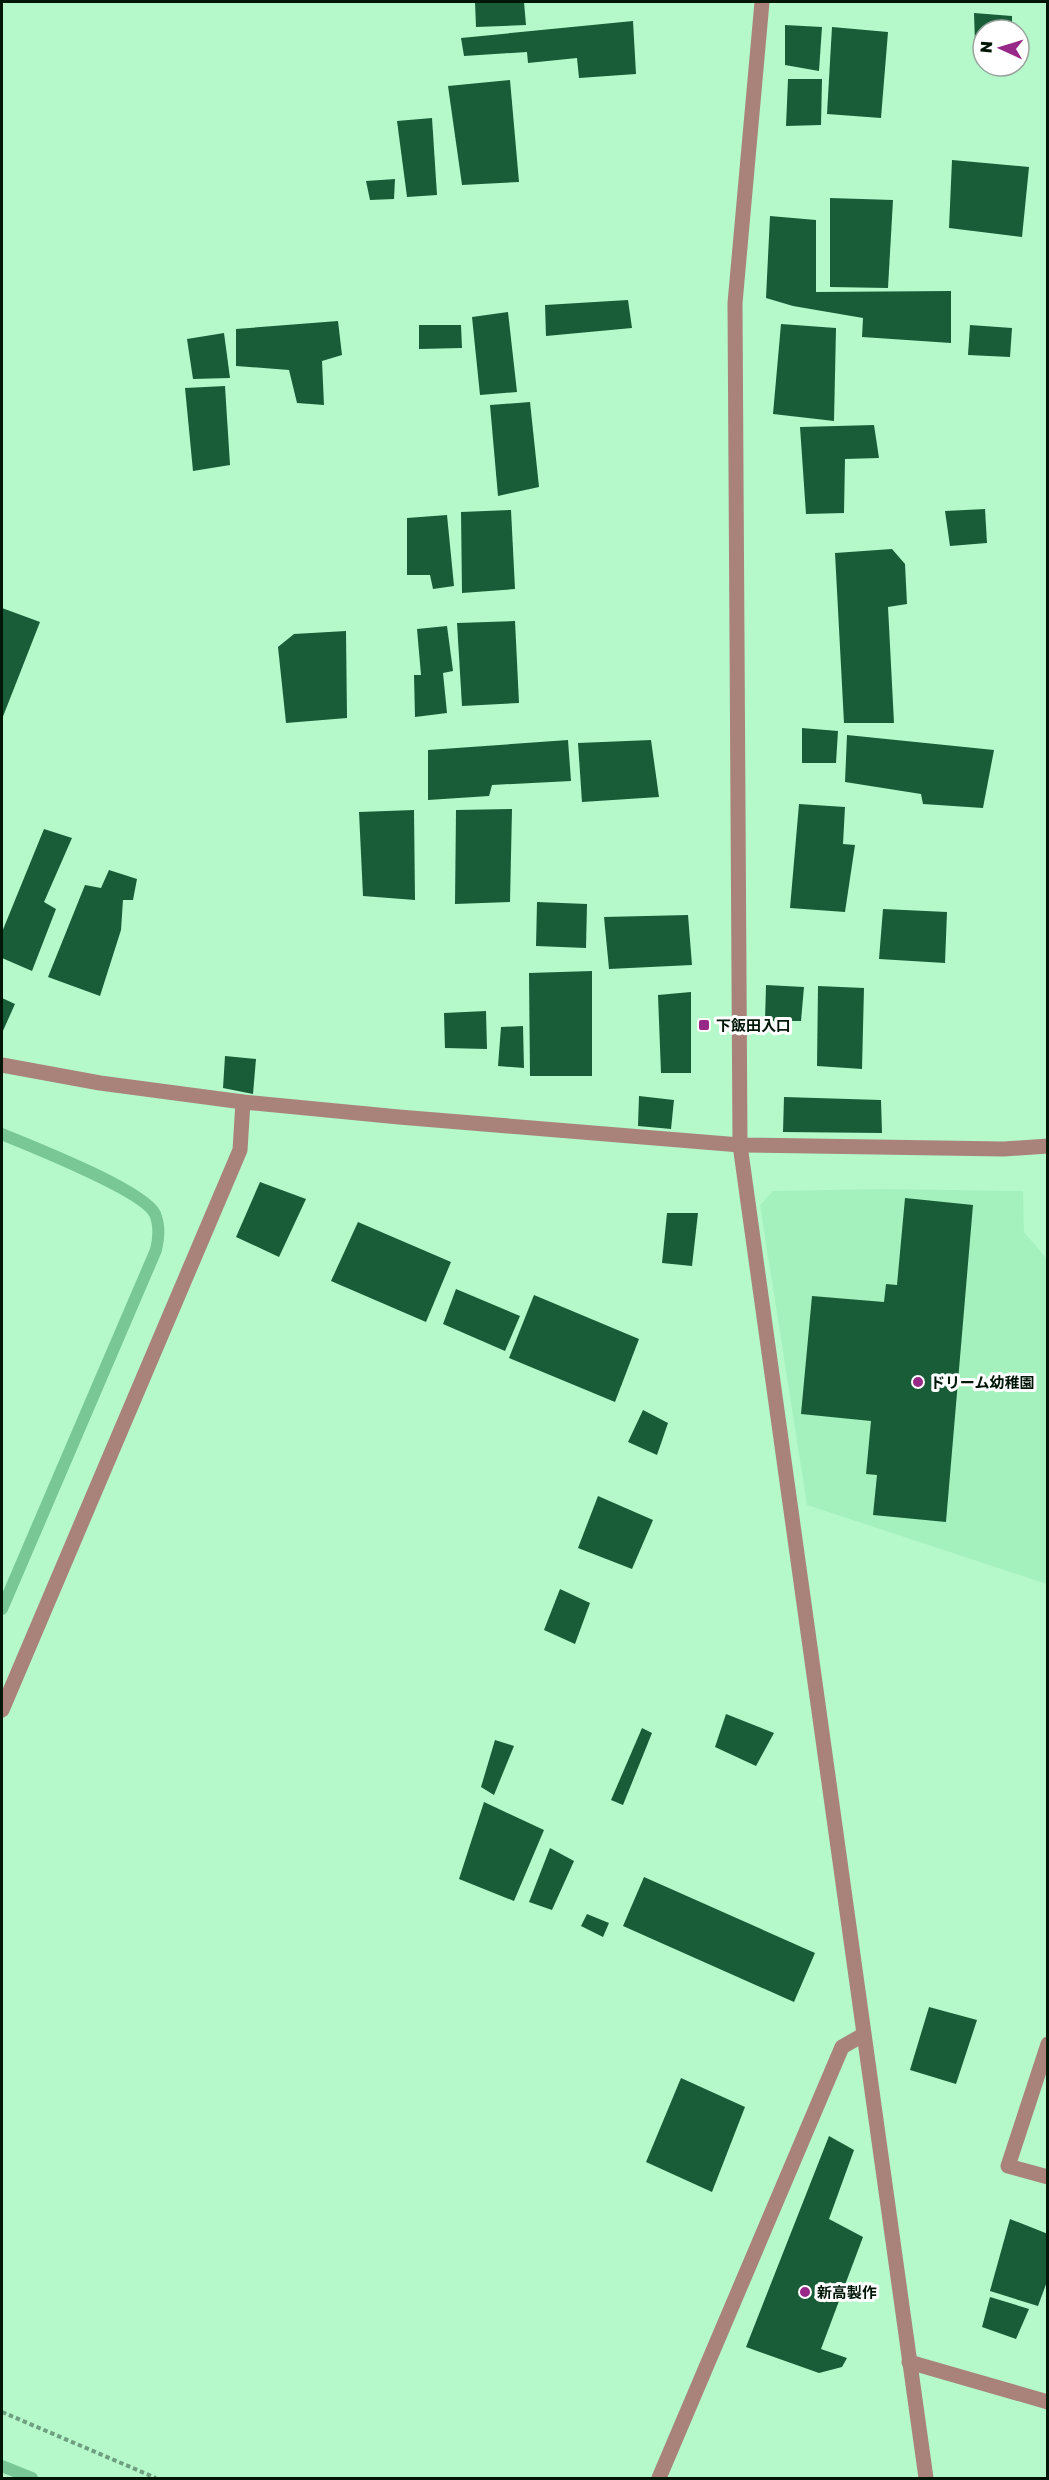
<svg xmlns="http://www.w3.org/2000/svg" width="1049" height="2480" viewBox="0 0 1049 2480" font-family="'Golos Text','Noto Sans JP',sans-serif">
	<rect width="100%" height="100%" fill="#b5f9cb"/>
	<!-- built -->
	<path fill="#a5f1be" d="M 885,1189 L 1023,1191 L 1024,1232 L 1047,1259 L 1047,1584 L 807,1505 L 760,1205 L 773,1191 Z"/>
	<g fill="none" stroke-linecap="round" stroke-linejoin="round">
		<!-- stream -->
		<g stroke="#78c794" stroke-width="12">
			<path d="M 2,1134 C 30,1146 144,1190 155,1214 C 160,1226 159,1238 156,1250 L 2,1609"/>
			<path d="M 2,2466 L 32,2478"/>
		</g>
	</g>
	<!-- building -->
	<g fill="#185d37">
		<path d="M 475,2 L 524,2 L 526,25 L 476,27 Z"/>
		<path d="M 974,13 L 1012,16 L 1012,30 L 983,30 L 983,44 L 975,44 Z"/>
		<path d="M 633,21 L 636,74 L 579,78 L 577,58 L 528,63 L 527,52 L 464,56 L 461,38 Z"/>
		<path d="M 785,25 L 822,27 L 819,71 L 785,65 Z"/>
		<path d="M 832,27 L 888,32 L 881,118 L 827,114 Z"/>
		<path d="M 788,79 L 822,79 L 821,125 L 786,126 Z"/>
		<path d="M 510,80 L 519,182 L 462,185 L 448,86 Z"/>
		<path d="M 432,118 L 437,195 L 407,197 L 397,121 Z"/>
		<path d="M 952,160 L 1029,167 L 1022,237 L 949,228 Z"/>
		<path d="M 395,179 L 394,199 L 370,200 L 366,181 Z"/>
		<path d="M 830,198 L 893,200 L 888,288 L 830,287 Z"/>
		<path d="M 770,216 L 816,220 L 816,292 L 951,291 L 951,343 L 862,337 L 863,318 L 793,306 L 766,298 Z"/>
		<path d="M 628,300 L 632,328 L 546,336 L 545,305 Z"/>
		<path d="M 508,312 L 517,392 L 480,395 L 472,317 Z"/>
		<path d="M 338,321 L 342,355 L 322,361 L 324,405 L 297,403 L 289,370 L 236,366 L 236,329 Z"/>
		<path d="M 781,324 L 836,328 L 834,421 L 773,414 Z"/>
		<path d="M 419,325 L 461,325 L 462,348 L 419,349 Z"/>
		<path d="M 970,325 L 1012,328 L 1010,357 L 968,355 Z"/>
		<path d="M 224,333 L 230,378 L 193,379 L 187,339 Z"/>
		<path d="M 225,386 L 230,465 L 193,471 L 185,388 Z"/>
		<path d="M 530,402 L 539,487 L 498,496 L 490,405 Z"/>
		<path d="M 874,425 L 879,458 L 845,459 L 844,513 L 806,514 L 800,427 Z"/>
		<path d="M 985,509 L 987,543 L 950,546 L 945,511 Z"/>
		<path d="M 511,510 L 515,589 L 462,593 L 461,512 Z"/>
		<path d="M 447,515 L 454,586 L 433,589 L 430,575 L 407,575 L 407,518 Z"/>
		<path d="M 892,549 L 905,564 L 907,604 L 888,607 L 894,723 L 844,723 L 835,553 Z"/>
		<path d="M 2,608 L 40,622 L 2,719 Z"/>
		<path d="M 515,621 L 519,703 L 462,706 L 457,623 Z"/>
		<path d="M 447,626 L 453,671 L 443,673 L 447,713 L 415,717 L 414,675 L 421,675 L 417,629 Z"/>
		<path d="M 346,631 L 347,718 L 286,723 L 278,647 L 294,634 Z"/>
		<path d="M 802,728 L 838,731 L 836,763 L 802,763 Z"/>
		<path d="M 847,735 L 994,750 L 983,808 L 923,804 L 921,794 L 845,782 Z"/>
		<path d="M 568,740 L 571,781 L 492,785 L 489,796 L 428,800 L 428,750 Z"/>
		<path d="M 651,740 L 659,797 L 582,802 L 578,743 Z"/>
		<path d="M 799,804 L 845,807 L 843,844 L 855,845 L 845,912 L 790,908 Z"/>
		<path d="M 512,809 L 510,902 L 455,904 L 456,810 Z"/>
		<path d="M 414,810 L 415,900 L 363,896 L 359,812 Z"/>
		<path d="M 44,829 L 72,838 L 44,902 L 56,909 L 32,971 L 2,958 L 2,932 Z"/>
		<path d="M 109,870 L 137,879 L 133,900 L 123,900 L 121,930 L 100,996 L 48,977 L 85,885 L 101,888 Z"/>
		<path d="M 537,902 L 587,904 L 586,948 L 536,946 Z"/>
		<path d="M 883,909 L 947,912 L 945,963 L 879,959 Z"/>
		<path d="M 688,915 L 692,965 L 609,969 L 604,917 Z"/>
		<path d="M 592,971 L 592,1076 L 530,1076 L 529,973 Z"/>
		<path d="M 766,985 L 804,987 L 801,1021 L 765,1021 Z"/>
		<path d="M 818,986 L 864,988 L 862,1069 L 817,1066 Z"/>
		<path d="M 691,992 L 691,1073 L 661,1073 L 658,995 Z"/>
		<path d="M 2,998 L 15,1004 L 2,1033 Z"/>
		<path d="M 486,1011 L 487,1049 L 445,1048 L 444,1013 Z"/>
		<path d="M 523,1026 L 524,1068 L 498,1066 L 501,1027 Z"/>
		<path d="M 225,1056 L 256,1059 L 253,1094 L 223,1088 Z"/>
		<path d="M 639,1096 L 674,1100 L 671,1129 L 638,1126 Z"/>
		<path d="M 784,1097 L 881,1100 L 882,1133 L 783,1132 Z"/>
		<path d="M 260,1182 L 306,1199 L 279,1257 L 236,1237 Z"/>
		<path d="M 905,1198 L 973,1205 L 946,1522 L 873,1515 L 877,1475 L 866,1474 L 871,1421 L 801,1414 L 812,1296 L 884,1302 L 886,1284 L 897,1285 Z"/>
		<path d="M 667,1213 L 698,1213 L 692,1266 L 662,1263 Z"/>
		<path d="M 358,1222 L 451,1262 L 426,1322 L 331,1281 Z"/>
		<path d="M 456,1289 L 520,1316 L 505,1351 L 443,1324 Z"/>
		<path d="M 534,1295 L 639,1339 L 615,1402 L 509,1358 Z"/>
		<path d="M 643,1410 L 668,1423 L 657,1455 L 628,1442 Z"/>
		<path d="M 598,1496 L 653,1520 L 632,1569 L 578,1548 Z"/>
		<path d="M 560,1589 L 590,1603 L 575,1644 L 544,1630 Z"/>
		<path d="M 726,1714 L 774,1733 L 756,1766 L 715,1747 Z"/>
		<path d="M 642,1728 L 652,1733 L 623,1805 L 611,1800 Z"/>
		<path d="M 495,1740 L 514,1746 L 494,1795 L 481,1787 Z"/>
		<path d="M 484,1802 L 544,1830 L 514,1901 L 459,1879 Z"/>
		<path d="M 550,1848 L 574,1861 L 552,1910 L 529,1902 Z"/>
		<path d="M 644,1877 L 815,1953 L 794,2002 L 623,1926 Z"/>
		<path d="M 587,1914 L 609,1923 L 603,1937 L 581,1926 Z"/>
		<path d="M 929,2007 L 977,2020 L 956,2084 L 910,2070 Z"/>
		<path d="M 681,2078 L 745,2107 L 712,2192 L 646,2162 Z"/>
		<path d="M 829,2136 L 854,2150 L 829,2219 L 863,2237 L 821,2349 L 847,2358 L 842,2367 L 819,2373 L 746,2347 Z"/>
		<path d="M 1010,2219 L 1048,2234 L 1048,2279 L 1038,2306 L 990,2291 Z"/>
		<path d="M 990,2297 L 1029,2309 L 1016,2339 L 982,2327 Z"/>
	</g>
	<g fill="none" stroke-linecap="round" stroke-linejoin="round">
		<!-- path -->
		<path stroke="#6ea07f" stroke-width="4" stroke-dasharray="4.5 3" stroke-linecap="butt" d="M 2,2412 L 156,2478"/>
		<!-- minor -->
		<g stroke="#a9837a" stroke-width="15">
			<path d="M 762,2 L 735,303 L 740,1145 L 926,2478"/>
			<path d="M 2,1065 L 100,1083 L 243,1102 L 399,1117 L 740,1145 L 1004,1149 L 1048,1146"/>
			<path d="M 2,1710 L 240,1150 L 243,1102"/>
			<path d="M 1048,2044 L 1008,2166 L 1048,2177"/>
			<path d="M 909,2362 L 1048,2402"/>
			<path d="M 659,2478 L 842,2047 L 863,2035"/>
		</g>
	</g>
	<!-- markers -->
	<g fill="#982888" stroke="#fff" stroke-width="2">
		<rect x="698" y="1019" width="12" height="12" rx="3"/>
		<circle cx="918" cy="1382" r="6"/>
		<circle cx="805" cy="2292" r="6"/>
	</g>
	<g text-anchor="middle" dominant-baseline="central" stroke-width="6" stroke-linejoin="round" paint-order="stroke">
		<!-- poi labels -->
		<g font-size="15" font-weight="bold" fill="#001607" stroke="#fff" text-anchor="start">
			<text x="716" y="1025">下飯田入口</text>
			<text x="930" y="1382">ドリーム幼稚園</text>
			<text x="817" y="2292">新高製作</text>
		</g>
	</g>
	<!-- border -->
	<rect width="1049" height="2480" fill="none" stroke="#001607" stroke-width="6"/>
	<!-- north arrow -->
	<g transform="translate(1001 48) rotate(274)"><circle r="28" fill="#ffffff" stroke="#99a29c" stroke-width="1.5"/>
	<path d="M0-4.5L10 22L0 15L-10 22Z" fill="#982888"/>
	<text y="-9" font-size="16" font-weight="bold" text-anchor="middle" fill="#001607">N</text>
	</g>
</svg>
